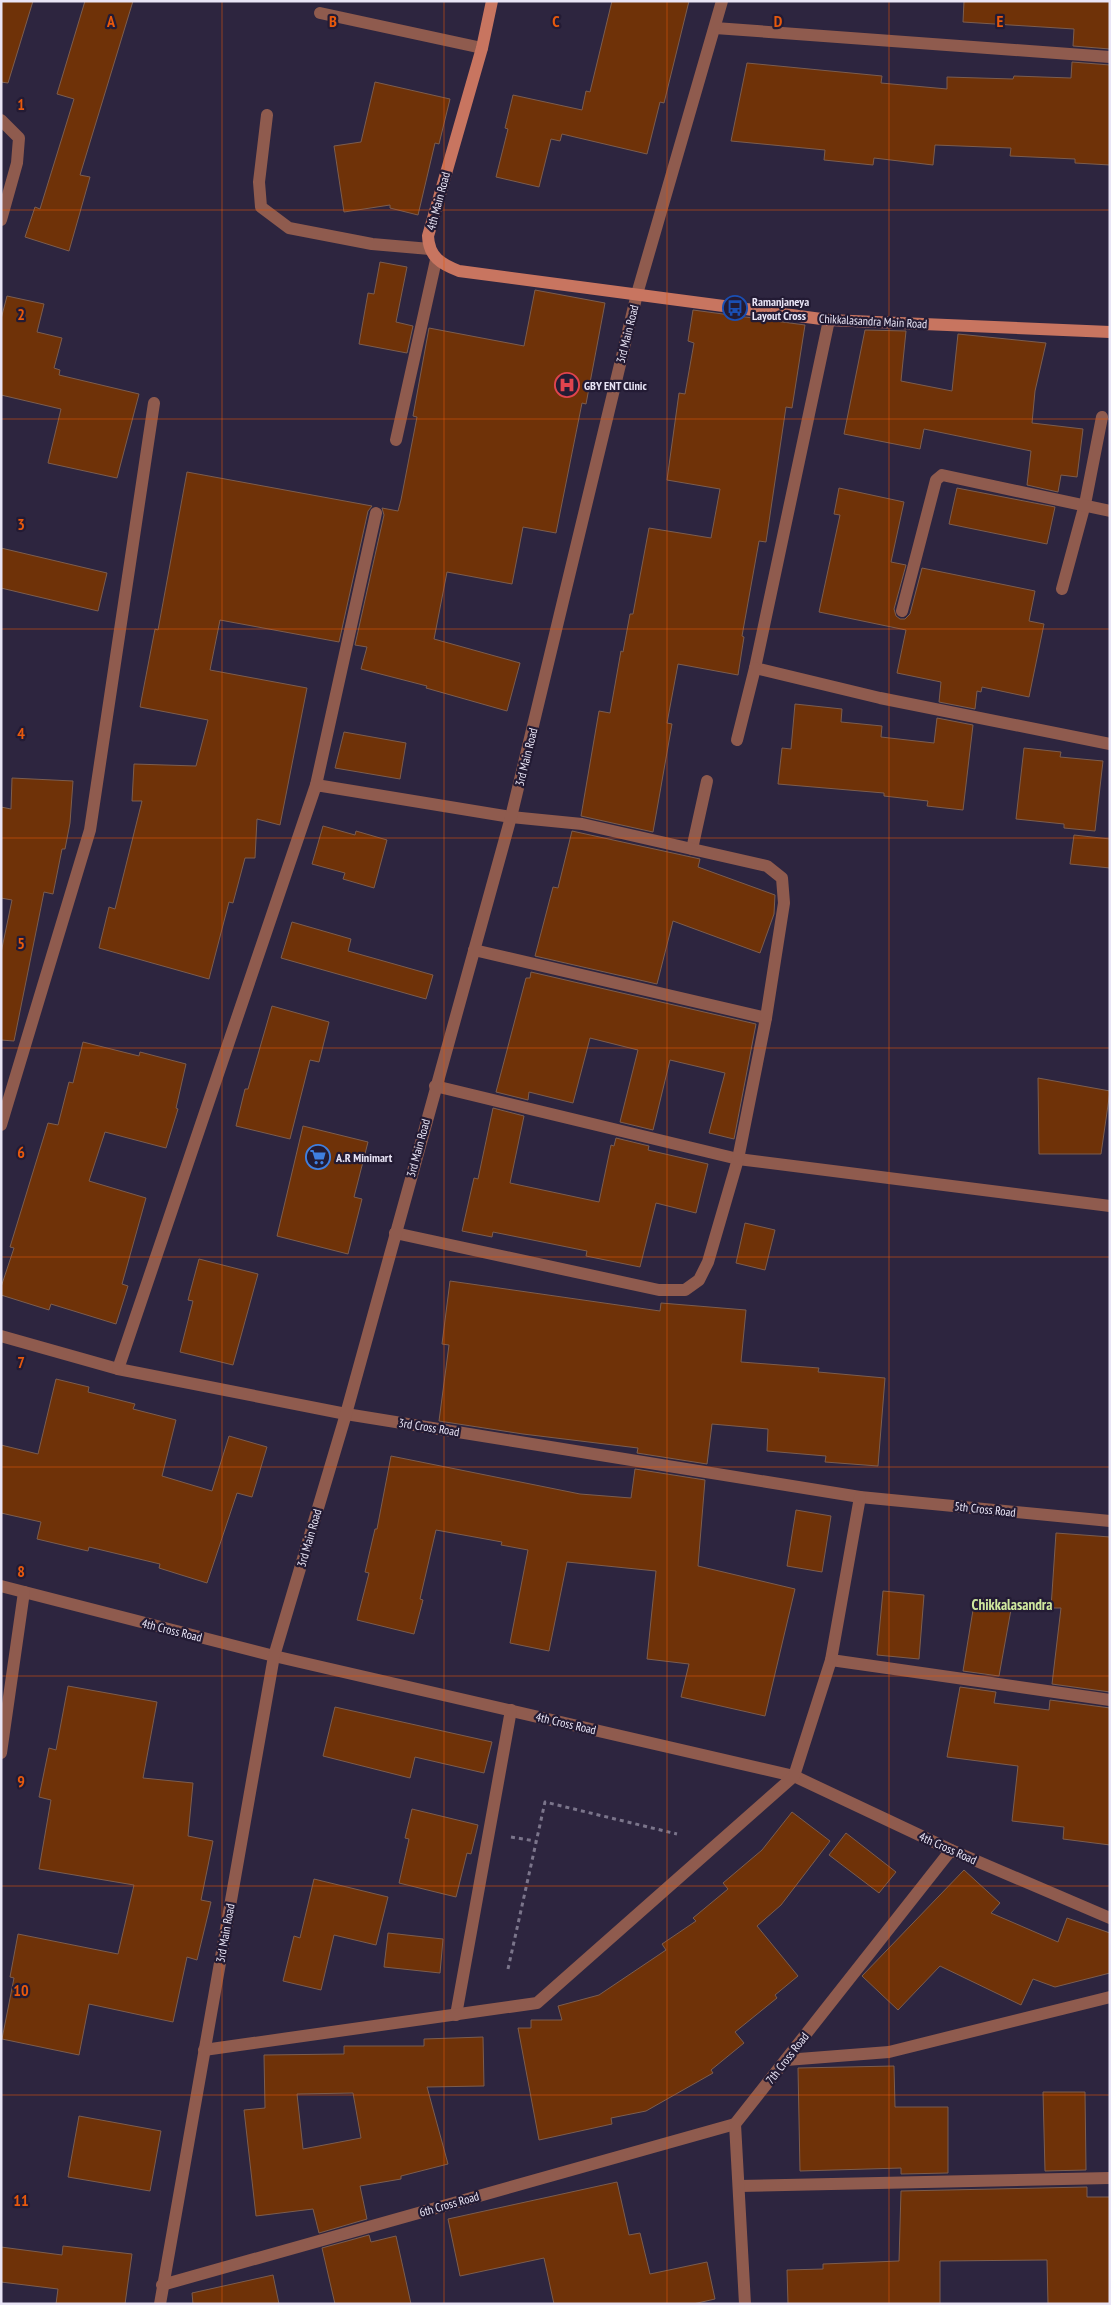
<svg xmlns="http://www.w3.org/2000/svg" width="1111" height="2305" viewBox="0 0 1111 2305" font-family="'PT Sans Narrow',sans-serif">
	<rect width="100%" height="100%" fill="#2d253f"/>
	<!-- building -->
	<g fill="#6f3208" stroke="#7c5d4e" fill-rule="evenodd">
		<path d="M 1,1 L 33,1 L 8,83 L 1,82 Z"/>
		<path d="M 85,1 L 133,1 L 80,175 L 90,177 L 69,251 L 25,237 L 35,207 L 40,209 L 74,99 L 57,94 Z"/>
		<path d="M 612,1 L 689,1 L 664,103 L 660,102 L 647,154 L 562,134 L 560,141 L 551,139 L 539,187 L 496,177 L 508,129 L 505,128 L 513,95 L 582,110 L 586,91 L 590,92 Z"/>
		<path d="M 964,1 L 1110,1 L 1110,49 L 1073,46 L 1074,29 L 963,22 Z"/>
		<path d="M 1072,62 L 1110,65 L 1110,165 L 1075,163 L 1075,159 L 1010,156 L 1011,148 L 935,145 L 933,165 L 874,158 L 873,165 L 824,160 L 825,150 L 731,141 L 747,63 L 882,76 L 881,83 L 947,89 L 947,77 L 1013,79 L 1014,76 L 1071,78 Z"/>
		<path d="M 375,82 L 450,99 L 439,144 L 435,143 L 418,215 L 390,208 L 390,205 L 344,212 L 334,146 L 361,142 Z"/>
		<path d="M 380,262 L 407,267 L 396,322 L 413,326 L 407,353 L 359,344 L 368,293 L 374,294 Z"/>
		<path d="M 535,290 L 605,303 L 586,404 L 582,403 L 556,533 L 523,527 L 512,584 L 447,572 L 434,639 L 520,663 L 507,711 L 426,688 L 427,686 L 361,669 L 367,647 L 355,645 L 384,515 L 382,508 L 398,511 L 401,500 L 417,417 L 413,416 L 429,328 L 524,346 Z"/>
		<path d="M 7,296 L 44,304 L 37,332 L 62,338 L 54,368 L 60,370 L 59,375 L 139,394 L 117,478 L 48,463 L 61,409 L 1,395 L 1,319 Z"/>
		<path d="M 693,310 L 805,325 L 792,408 L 786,407 L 766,542 L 759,541 L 742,636 L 744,637 L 738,675 L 678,664 L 667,723 L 672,724 L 653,832 L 581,816 L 599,711 L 610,713 L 621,651 L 623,652 L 630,614 L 633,614 L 649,528 L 711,538 L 720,489 L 667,480 L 679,393 L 685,394 L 694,343 L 688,341 Z"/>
		<path d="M 865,330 L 906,331 L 901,381 L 952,391 L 958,334 L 1046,343 L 1035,391 L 1032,423 L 1083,429 L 1077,477 L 1061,475 L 1058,492 L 1027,485 L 1031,451 L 924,429 L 920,449 L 844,434 Z"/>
		<path d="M 187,472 L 372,506 L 368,511 L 339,642 L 220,620 L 210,670 L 307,688 L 280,825 L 257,819 L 255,858 L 245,858 L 233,903 L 229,902 L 209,979 L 99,948 L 109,907 L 115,909 L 142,801 L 132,801 L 134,764 L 196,766 L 208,720 L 140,707 L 155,629 L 158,630 Z"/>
		<path d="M 839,488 L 904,502 L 891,562 L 906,565 L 894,609 L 896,616 L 900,619 L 905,619 L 910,614 L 922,568 L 1035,591 L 1029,621 L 1044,624 L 1029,697 L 982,687 L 981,692 L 977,691 L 975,709 L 939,702 L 941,682 L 897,673 L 906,630 L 819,612 L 840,515 L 834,514 Z"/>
		<path d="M 957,488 L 1055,507 L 1047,544 L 949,524 Z"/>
		<path d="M 1,548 L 107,573 L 98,611 L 1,588 Z"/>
		<path d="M 795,704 L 842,709 L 841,722 L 882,726 L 881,737 L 934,743 L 937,718 L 973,725 L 963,810 L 927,806 L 928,801 L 884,796 L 884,793 L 778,784 L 782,748 L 791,749 Z"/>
		<path d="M 344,732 L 406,743 L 400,779 L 335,768 Z"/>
		<path d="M 1024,748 L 1061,752 L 1060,757 L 1103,761 L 1095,831 L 1064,828 L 1064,824 L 1016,819 Z"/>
		<path d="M 12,778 L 73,781 L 70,823 L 65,849 L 62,849 L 53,894 L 44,892 L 14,1041 L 1,1040 L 1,953 L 12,900 L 1,898 L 1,807 L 11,809 Z"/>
		<path d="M 323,826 L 355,835 L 356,831 L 387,840 L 374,888 L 343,879 L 345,873 L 312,864 Z"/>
		<path d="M 572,831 L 700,859 L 698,867 L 775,895 L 774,914 L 760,953 L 673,921 L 657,984 L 535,956 L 553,887 L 558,888 Z"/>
		<path d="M 1074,835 L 1110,839 L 1110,868 L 1070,864 Z"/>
		<path d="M 292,922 L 351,939 L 348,951 L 433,975 L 426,999 L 281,958 Z"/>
		<path d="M 531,972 L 756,1024 L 734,1139 L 709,1133 L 725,1073 L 670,1060 L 653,1130 L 620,1122 L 638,1050 L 590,1038 L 573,1103 L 529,1092 L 528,1100 L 496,1092 L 526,978 L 530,978 Z"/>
		<path d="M 272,1006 L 329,1022 L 319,1062 L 310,1060 L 290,1139 L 236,1126 L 245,1089 L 248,1089 Z"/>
		<path d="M 83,1042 L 139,1056 L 140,1052 L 186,1064 L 176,1108 L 178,1109 L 166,1148 L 105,1132 L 89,1181 L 146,1198 L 122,1284 L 128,1286 L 116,1324 L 51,1304 L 49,1310 L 1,1295 L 1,1287 L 14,1248 L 10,1247 L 48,1123 L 58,1125 L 69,1082 L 73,1083 Z"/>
		<path d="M 1038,1078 L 1110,1091 L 1101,1154 L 1039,1154 Z"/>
		<path d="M 493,1108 L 524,1116 L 510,1183 L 599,1202 L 611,1145 L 614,1146 L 616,1138 L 649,1146 L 648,1150 L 708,1164 L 696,1213 L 656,1203 L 640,1267 L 586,1256 L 587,1251 L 493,1232 L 492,1237 L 462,1231 L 474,1178 L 478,1179 Z"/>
		<path d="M 303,1126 L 368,1142 L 354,1197 L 362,1199 L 348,1254 L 277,1236 Z"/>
		<path d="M 745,1223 L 775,1230 L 765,1270 L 736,1263 Z"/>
		<path d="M 199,1259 L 258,1274 L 233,1365 L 180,1352 L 193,1301 L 188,1300 Z"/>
		<path d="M 450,1281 L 660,1311 L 661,1303 L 746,1310 L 741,1362 L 819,1368 L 818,1372 L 885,1378 L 878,1466 L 825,1462 L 826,1456 L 767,1451 L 768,1429 L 712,1424 L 707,1464 L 637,1453 L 638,1448 L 523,1434 L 439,1421 L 449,1345 L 442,1344 Z"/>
		<path d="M 56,1379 L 89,1387 L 88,1392 L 135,1404 L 133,1409 L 176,1420 L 162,1476 L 212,1491 L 229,1436 L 267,1447 L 252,1497 L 237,1493 L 207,1583 L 159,1568 L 160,1564 L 89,1547 L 88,1551 L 37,1539 L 41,1522 L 1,1513 L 1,1445 L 38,1454 Z"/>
		<path d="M 391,1456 L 580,1494 L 631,1498 L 635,1469 L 705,1480 L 698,1566 L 795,1589 L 765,1716 L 681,1697 L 689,1664 L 647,1659 L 656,1571 L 567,1562 L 549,1651 L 510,1643 L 528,1550 L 501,1545 L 502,1542 L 436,1530 L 420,1599 L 423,1600 L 414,1634 L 357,1620 L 369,1573 L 365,1572 L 375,1529 L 377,1529 Z"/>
		<path d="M 796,1510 L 831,1516 L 822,1572 L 787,1566 Z"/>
		<path d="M 1056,1533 L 1110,1537 L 1110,1692 L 1052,1684 L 1061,1608 L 1051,1608 Z"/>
		<path d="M 883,1591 L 924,1595 L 919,1659 L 877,1655 Z"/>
		<path d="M 975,1598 L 1012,1604 L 999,1676 L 963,1671 Z"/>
		<path d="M 68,1686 L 157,1702 L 143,1778 L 193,1783 L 188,1836 L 213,1841 L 201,1900 L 211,1902 L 197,1960 L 187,1957 L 173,2022 L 89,2004 L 79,2055 L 2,2039 L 14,1978 L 10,1977 L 18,1934 L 118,1954 L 134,1885 L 39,1869 L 51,1800 L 39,1797 L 49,1748 L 56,1750 Z"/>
		<path d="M 960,1687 L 996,1692 L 994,1703 L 1049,1710 L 1050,1700 L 1110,1708 L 1110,1845 L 1063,1839 L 1064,1827 L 1012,1821 L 1018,1766 L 947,1757 Z"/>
		<path d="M 335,1707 L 492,1742 L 484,1773 L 415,1757 L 410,1778 L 323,1756 Z"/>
		<path d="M 412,1809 L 478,1825 L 471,1854 L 467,1853 L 456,1897 L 399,1883 L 409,1839 L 405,1838 Z"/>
		<path d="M 792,1812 L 830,1841 L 781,1905 L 757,1926 L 798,1976 L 775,1995 L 777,1998 L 735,2032 L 744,2043 L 711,2070 L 713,2073 L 646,2111 L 611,2118 L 612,2124 L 539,2140 L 518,2028 L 531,2028 L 531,2020 L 562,2020 L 558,2006 L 599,1995 L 666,1950 L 662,1944 L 696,1921 L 693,1918 L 728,1889 L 723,1883 L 762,1850 Z"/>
		<path d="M 846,1833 L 896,1872 L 879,1893 L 829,1855 Z"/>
		<path d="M 964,1870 L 1000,1903 L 991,1913 L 1058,1942 L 1067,1918 L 1110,1933 L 1110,1973 L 1055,1987 L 1033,1979 L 1021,2005 L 940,1966 L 898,2010 L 862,1976 Z"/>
		<path d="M 314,1879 L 388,1897 L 376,1945 L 334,1935 L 321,1990 L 283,1981 L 294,1936 L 300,1938 Z"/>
		<path d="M 388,1933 L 443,1939 L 440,1973 L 384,1967 Z"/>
		<path d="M 483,2037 L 484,2086 L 427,2087 L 448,2164 L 401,2176 L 401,2179 L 360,2186 L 367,2219 L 319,2233 L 313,2209 L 256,2216 L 244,2110 L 265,2108 L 264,2055 L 344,2054 L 344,2046 L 424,2046 L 424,2039 ZM 353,2093 L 361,2138 L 303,2149 L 297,2094 Z"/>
		<path d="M 894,2066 L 895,2107 L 948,2107 L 948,2173 L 901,2174 L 901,2168 L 800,2171 L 798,2068 Z"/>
		<path d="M 1043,2092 L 1085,2092 L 1086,2170 L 1045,2171 Z"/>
		<path d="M 79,2116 L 161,2131 L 150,2191 L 68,2177 Z"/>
		<path d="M 617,2182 L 629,2235 L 640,2233 L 650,2274 L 707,2262 L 715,2299 L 693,2304 L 554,2304 L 544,2258 L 460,2276 L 448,2219 Z"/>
		<path d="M 1087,2187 L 1087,2197 L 1110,2197 L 1110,2304 L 1048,2304 L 1047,2260 L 940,2261 L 940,2304 L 788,2304 L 787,2270 L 823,2269 L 823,2264 L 899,2261 L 901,2191 Z"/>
		<path d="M 369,2235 L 371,2242 L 396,2236 L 411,2304 L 335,2304 L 322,2248 Z"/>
		<path d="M 63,2246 L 132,2254 L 125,2304 L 56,2304 L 58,2289 L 1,2282 L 1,2247 L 62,2255 Z"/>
		<path d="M 273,2275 L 279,2304 L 193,2304 L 192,2293 Z"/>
	</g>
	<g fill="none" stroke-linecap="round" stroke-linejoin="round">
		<!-- path -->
		<g stroke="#7b758b" stroke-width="3" stroke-dasharray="4 4" stroke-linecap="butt">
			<path d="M 511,1837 L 535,1841"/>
			<path d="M 508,1969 L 545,1802 L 677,1834"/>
		</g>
		<!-- lane -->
		<g stroke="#8f5b4e" stroke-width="12">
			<path d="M 267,115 L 259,182 L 261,207 L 289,228 L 372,244 L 430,249"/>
			<path d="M 738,1159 L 1110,1206"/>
		</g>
		<!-- street -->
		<g stroke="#8f5b4e" stroke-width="12">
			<path d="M 320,13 L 482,48"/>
			<path d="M 715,28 L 1110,57"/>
			<path d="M 1,120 L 19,138 L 17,163 L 1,220"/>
			<path d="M 829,320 L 755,668 L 880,698 L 1110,744"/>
			<path d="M 396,440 L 436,260"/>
			<path d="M 1062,589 L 1085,504 L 1102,417"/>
			<path d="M 902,611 L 936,480 L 942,475 L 1110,511"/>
			<path d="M 737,740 L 755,668"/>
			<path d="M 316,785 L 376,513"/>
			<path d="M 692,849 L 707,781"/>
			<path d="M 474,950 L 766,1018"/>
			<path d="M 435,1086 L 738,1159"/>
			<path d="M 1,1125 L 90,830 L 154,403"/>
			<path d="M 1,1336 L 118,1369 L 346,1414 L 860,1497 L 1110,1521"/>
			<path d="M 118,1369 L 316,785 L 511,817 L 582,824 L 767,866 L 782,878 L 784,903 L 766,1018 L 738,1159 L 708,1262 L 699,1280 L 685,1290 L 659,1290 L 395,1233"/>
			<path d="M 1,1586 L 274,1656 L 794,1776 L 951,1850 L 1110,1918"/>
			<path d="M 831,1660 L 1110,1700"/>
			<path d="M 1,1753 L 24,1592"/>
			<path d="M 456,2015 L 511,1710"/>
			<path d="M 204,2050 L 537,2003 L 794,1776 L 831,1660 L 860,1497"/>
			<path d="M 786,2060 L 889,2052 L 1110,1997"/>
			<path d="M 739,2186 L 1110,2178"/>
			<path d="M 162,2285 L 735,2124"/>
			<path d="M 160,2304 L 274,1656 L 346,1414 L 511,817 L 637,294 L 722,1"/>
			<path d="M 745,2304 L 735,2124 L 951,1850"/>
		</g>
		<!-- secondary -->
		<path stroke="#c87560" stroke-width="12" d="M 492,1 L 482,48 L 428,236 C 429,257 441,264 459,271 L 829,320 L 1110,332"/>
	</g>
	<!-- grid -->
	<path fill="none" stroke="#e8590c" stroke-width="1" stroke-opacity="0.55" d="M 222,1 L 222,2304M 444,1 L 444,2304M 667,1 L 667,2304M 889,1 L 889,2304M 1,210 L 1110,210M 1,419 L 1110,419M 1,629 L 1110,629M 1,838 L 1110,838M 1,1048 L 1110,1048M 1,1257 L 1110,1257M 1,1467 L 1110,1467M 1,1676 L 1110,1676M 1,1886 L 1110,1886M 1,2095 L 1110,2095"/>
	<!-- icons -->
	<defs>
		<symbol id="bus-ring" viewBox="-11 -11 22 22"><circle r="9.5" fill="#231b34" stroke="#1a4fb4" stroke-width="1.5"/><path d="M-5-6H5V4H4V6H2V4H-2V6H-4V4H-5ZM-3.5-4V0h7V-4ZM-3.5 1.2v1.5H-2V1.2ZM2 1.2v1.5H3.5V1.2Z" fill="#1a4fb4"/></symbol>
		<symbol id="hospital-ring" viewBox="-11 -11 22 22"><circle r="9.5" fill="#231b34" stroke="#e0444e" stroke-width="1.5"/><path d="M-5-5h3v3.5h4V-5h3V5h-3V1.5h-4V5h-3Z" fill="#e0444e"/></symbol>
		<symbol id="supermarket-ring" viewBox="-11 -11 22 22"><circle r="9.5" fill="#231b34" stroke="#3f7fe0" stroke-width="1.5"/><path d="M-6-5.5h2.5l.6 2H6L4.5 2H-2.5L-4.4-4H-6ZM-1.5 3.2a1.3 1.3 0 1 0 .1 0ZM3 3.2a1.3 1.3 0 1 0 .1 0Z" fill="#3f7fe0"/></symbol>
	</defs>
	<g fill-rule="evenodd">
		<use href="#bus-ring" x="721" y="294" width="28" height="28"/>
		<use href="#hospital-ring" x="553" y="371" width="28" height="28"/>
		<use href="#supermarket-ring" x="304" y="1143" width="28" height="28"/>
	</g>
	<g text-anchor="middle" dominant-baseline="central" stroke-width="4.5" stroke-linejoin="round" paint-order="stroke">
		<!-- street labels -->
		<g font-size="12" fill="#e9e5f6" stroke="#231b34">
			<text transform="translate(438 201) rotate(-75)">4th Main Road</text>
			<text transform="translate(873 321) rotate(3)">Chikkalasandra Main Road</text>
			<text transform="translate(627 334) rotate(-76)">3rd Main Road</text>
			<text transform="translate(526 757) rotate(-76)">3rd Main Road</text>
			<text transform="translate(418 1148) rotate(-75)">3rd Main Road</text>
			<text transform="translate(429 1427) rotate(9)">3rd Cross Road</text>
			<text transform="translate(985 1509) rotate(6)">5th Cross Road</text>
			<text transform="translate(309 1538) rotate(-74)">3rd Main Road</text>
			<text transform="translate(172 1630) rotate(14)">4th Cross Road</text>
			<text transform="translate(566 1723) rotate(13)">4th Cross Road</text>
			<text transform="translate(948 1848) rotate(24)">4th Cross Road</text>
			<text transform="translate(225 1933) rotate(-80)">3rd Main Road</text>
			<text transform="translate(787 2058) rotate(-52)">7th Cross Road</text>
			<text transform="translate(449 2204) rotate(-16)">6th Cross Road</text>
		</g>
		<!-- poi labels -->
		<g font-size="12" font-weight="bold" fill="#e9e5f6" stroke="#231b34" text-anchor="start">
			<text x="752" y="301">Ramanjaneya<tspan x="752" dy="14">Layout Cross</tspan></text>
			<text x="584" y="385">GBY ENT Clinic</text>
			<text x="336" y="1157">A.R Minimart</text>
		</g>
		<!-- quarter labels -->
		<g font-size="15" font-weight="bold" fill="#d0e99f" stroke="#231b34">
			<text x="1012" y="1604">Chikkalasandra</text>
		</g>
	</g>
	<g font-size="16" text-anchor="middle" font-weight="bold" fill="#e8590c" stroke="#231b34" stroke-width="4.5" stroke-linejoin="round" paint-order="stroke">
		<text x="111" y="27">A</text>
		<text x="333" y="27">B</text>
		<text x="556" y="27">C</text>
		<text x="778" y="27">D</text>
		<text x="1000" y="27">E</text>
		<text x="21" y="110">1</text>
		<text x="21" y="320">2</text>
		<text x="21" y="530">3</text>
		<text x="21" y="739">4</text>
		<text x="21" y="949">5</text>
		<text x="21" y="1158">6</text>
		<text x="21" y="1368">7</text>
		<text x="21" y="1577">8</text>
		<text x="21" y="1787">9</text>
		<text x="21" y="1996">10</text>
		<text x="21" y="2206">11</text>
	</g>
	<!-- border -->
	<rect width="1111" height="2305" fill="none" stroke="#e9e5f6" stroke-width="5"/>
</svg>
